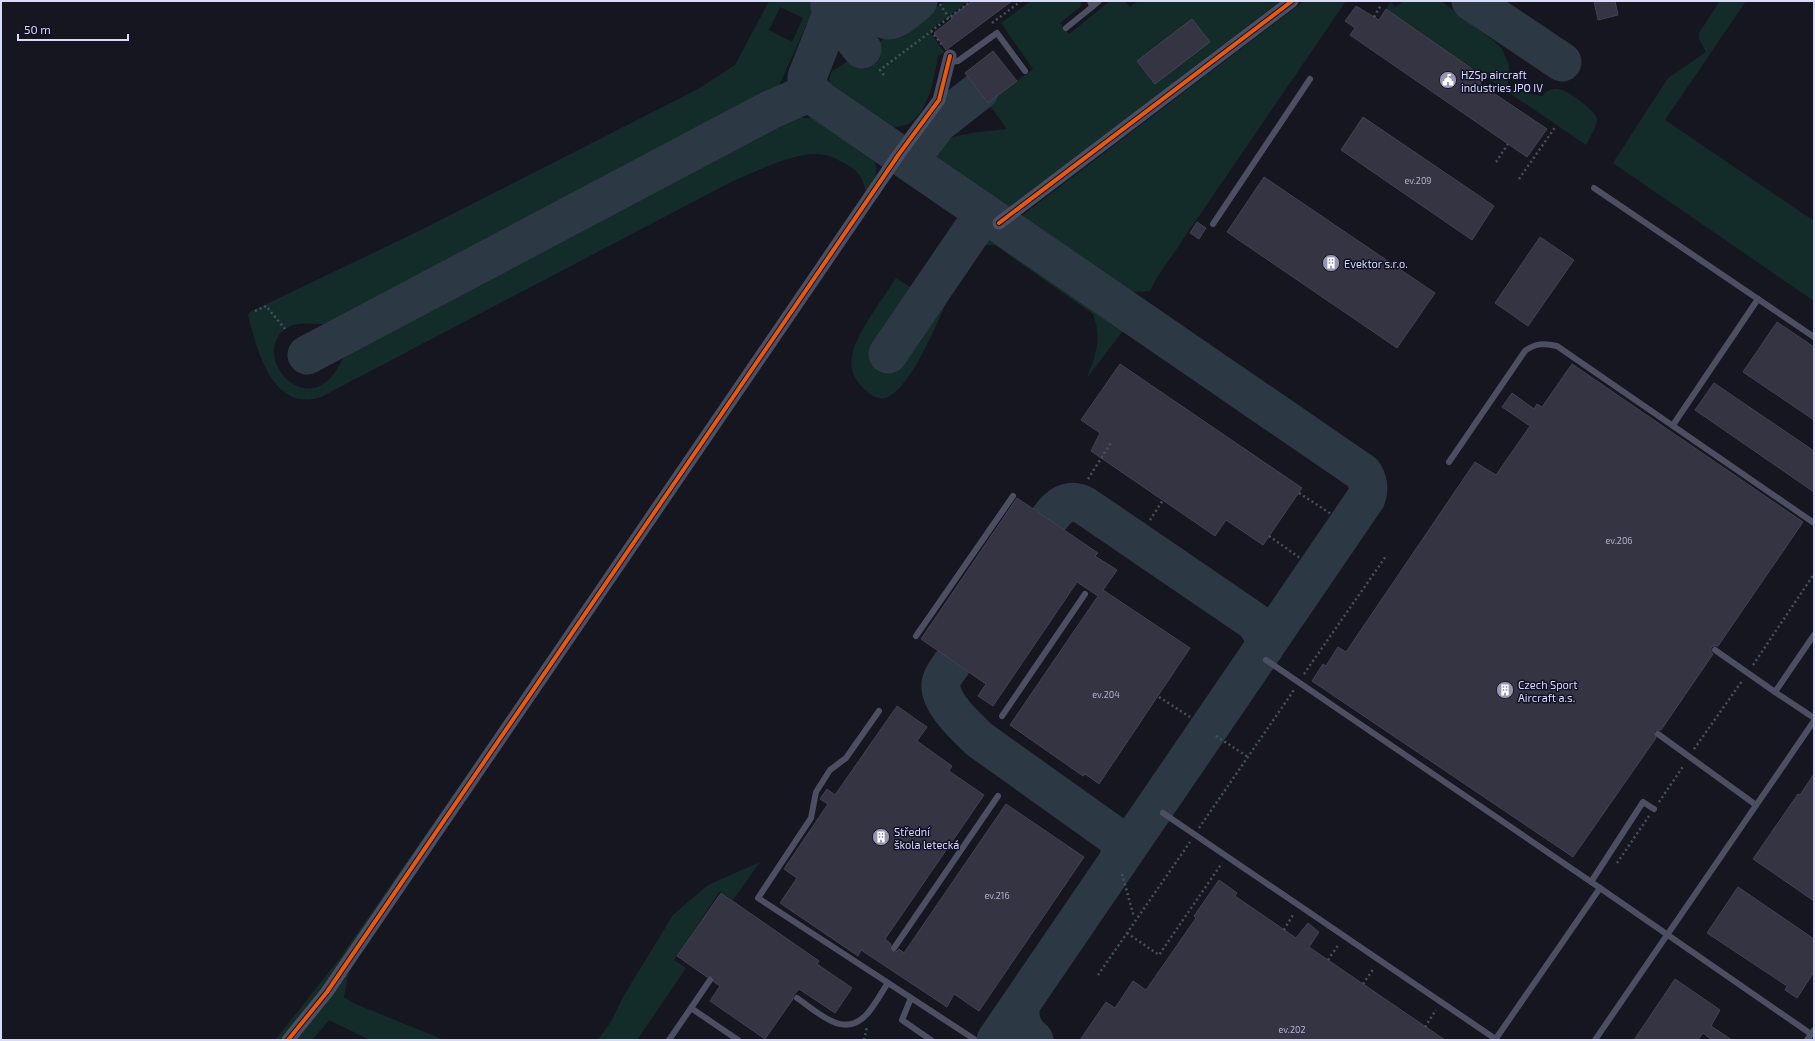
<svg xmlns="http://www.w3.org/2000/svg" width="1815" height="1041" viewBox="0 0 1815 1041" font-family="'Exo 2',sans-serif">
	<rect width="100%" height="100%" fill="#161621"/>
	<!-- green -->
	<g fill="#142c29" fill-rule="evenodd">
		<path d="M 769,1 L 817,1 L 777,90 L 759,105 L 759,107 L 413,292 L 405,287 C 387,296 370,305 353,314 C 348,317 341,322 334,323 C 318,327 299,318 284,330 C 255,355 295,405 325,383 C 338,373 345,353 353,340 L 766,121 L 767,123 L 792,118 L 818,118 L 869,152 C 882,166 875,181 866,194 C 864,178 858,170 844,163 C 838,160 832,156 825,155 C 798,149 753,173 729,183 L 321,397 C 272,413 257,350 248,315 L 250,312 L 421,230 L 698,89 L 735,65 ZM 780,7 L 803,18 L 792,42 L 769,30 Z"/>
		<path d="M 946,1 L 968,1 L 929,31 L 944,52 L 938,56 C 934,81 925,133 890,126 C 878,124 866,113 856,106 C 846,99 831,92 829,79 L 832,71 Z"/>
		<path d="M 1031,1 L 1082,1 L 1080,7 L 1060,23 L 1069,34 L 1110,1 L 1125,1 L 1130,7 L 1138,1 L 1280,1 L 1009,209 L 942,164 C 912,134 993,131 1007,129 L 988,103 L 1033,69 L 1001,23 Z"/>
		<path d="M 1304,1 L 1346,1 L 1156,279 L 1150,291 L 1128,292 L 1020,217 Z"/>
		<path d="M 1391,1 L 1395,7 L 1404,1 L 1441,1 L 1494,41 L 1502,49 L 1509,65 L 1509,76 L 1507,89 L 1542,96 C 1546,91 1552,88 1558,89 C 1566,89 1596,111 1597,119 C 1597,127 1590,137 1586,145 L 1386,9 Z"/>
		<path d="M 1720,1 L 1746,1 L 1665,120 L 1814,221 L 1814,301 L 1613,163 L 1668,78 L 1706,52 L 1699,39 L 1699,33 Z"/>
		<path d="M 984,238 L 996,241 L 1125,328 L 1087,378 C 1096,355 1102,338 1093,314 L 996,246 C 978,241 969,258 960,270 C 946,302 920,372 894,393 C 886,400 879,400 870,394 C 858,385 849,373 852,357 C 855,334 883,299 896,278 L 921,294 L 880,350 L 888,354 L 893,359 L 966,253 L 977,241 Z"/>
		<path d="M 532,681 L 348,952 L 318,994 L 280,1040 L 275,1040 L 340,958 Z"/>
		<path d="M 760,862 L 733,900 L 720,891 L 674,960 L 686,968 L 637,1040 L 598,1040 L 612,1020 L 623,997 L 673,915 L 708,885 Z"/>
		<path d="M 349,970 L 344,997 L 353,1003 L 444,1040 L 370,1040 L 329,1020 L 312,1040 L 296,1040 Z"/>
	</g>
	<g fill="none" stroke-linecap="round" stroke-linejoin="round">
		<!-- taxiway -->
		<g stroke="#2c3944" stroke-width="39">
			<path d="M 830,1 L 830,7 L 833,12 L 862,49"/>
			<path d="M 870,1 C 874,6 879,15 885,19 C 893,24 911,7 918,1"/>
			<path d="M 1471,1 L 1562,62"/>
			<path d="M 811,92 L 807,83 L 807,77 L 837,1"/>
			<path d="M 909,161 L 937,124 L 979,91"/>
			<path d="M 888,354 L 984,213"/>
			<path d="M 307,355 L 770,110 L 811,92 L 821,101 L 1363,473 C 1368,481 1370,488 1366,498 L 996,1040"/>
			<path d="M 1049,519 C 1058,506 1069,497 1085,506 L 1255,622 L 1263,634 L 1264,648"/>
			<path d="M 953,662 C 949,668 942,676 941,683 C 938,702 968,729 980,740 L 1116,837 L 1121,844 L 1119,860"/>
			<path d="M 1020,1005 C 1019,1020 1022,1031 1034,1040"/>
		</g>
	</g>
	<!-- building -->
	<g fill="#343443" stroke="#424155">
		<path d="M 972,1 L 1012,1 L 946,50 L 934,33 L 952,19 L 951,17 Z"/>
		<path d="M 1594,1 L 1615,1 L 1618,15 L 1598,20 Z"/>
		<path d="M 1356,6 L 1379,20 L 1386,9 L 1484,77 L 1480,84 L 1547,129 L 1527,157 L 1350,35 L 1355,28 L 1345,21 Z"/>
		<path d="M 1192,19 L 1210,42 L 1155,84 L 1137,61 Z"/>
		<path d="M 993,51 L 1017,81 L 988,103 L 965,73 Z"/>
		<path d="M 1363,117 L 1494,206 L 1472,240 L 1341,150 Z"/>
		<path d="M 1264,177 L 1435,293 L 1397,348 L 1227,232 Z"/>
		<path d="M 1197,222 L 1206,228 L 1199,239 L 1190,233 Z"/>
		<path d="M 1540,237 L 1574,260 L 1528,326 L 1495,303 Z"/>
		<path d="M 1777,322 L 1814,347 L 1814,420 L 1743,372 Z"/>
		<path d="M 1120,364 L 1302,488 L 1263,545 L 1226,520 L 1215,536 L 1091,451 L 1100,433 L 1081,420 Z"/>
		<path d="M 1572,364 L 1803,522 L 1718,646 L 1713,646 L 1711,648 L 1711,652 L 1713,654 L 1661,730 L 1657,730 L 1654,732 L 1656,738 L 1573,857 L 1312,681 L 1323,664 L 1326,666 L 1338,647 L 1346,652 L 1475,462 L 1496,475 L 1530,426 L 1502,407 L 1512,393 L 1534,409 L 1537,404 L 1542,407 Z"/>
		<path d="M 1714,383 L 1814,451 L 1814,492 L 1695,410 Z"/>
		<path d="M 1017,498 L 1098,553 L 1095,556 L 1117,570 L 1103,590 L 1190,648 L 1099,784 L 1085,774 L 1083,776 L 1010,725 L 1098,596 L 1077,582 L 993,706 L 978,696 L 986,684 L 921,639 Z"/>
		<path d="M 897,706 L 927,727 L 917,741 L 952,766 L 949,771 L 984,795 L 885,939 L 891,944 L 890,948 L 891,951 L 896,952 L 899,949 L 904,953 L 1006,804 L 1084,857 L 979,1011 L 954,994 L 947,1007 L 861,950 L 858,956 L 780,903 L 797,878 L 784,869 L 828,804 L 820,799 L 827,789 L 835,795 Z"/>
		<path d="M 1814,774 L 1814,901 L 1753,859 L 1798,794 L 1800,795 Z"/>
		<path d="M 1219,880 L 1237,893 L 1235,896 L 1296,938 L 1308,923 L 1319,932 L 1309,947 L 1445,1040 L 1080,1040 L 1106,1002 L 1115,1008 L 1133,981 L 1146,990 L 1196,918 L 1194,916 Z"/>
		<path d="M 1738,887 L 1814,939 L 1814,972 L 1797,998 L 1785,990 L 1787,986 L 1707,933 Z"/>
		<path d="M 721,893 L 819,961 L 817,964 L 852,988 L 835,1013 L 799,989 L 793,996 L 793,999 L 765,1039 L 710,1001 L 720,986 L 714,982 L 713,977 L 707,977 L 677,956 Z"/>
		<path d="M 1675,979 L 1720,1010 L 1711,1026 L 1732,1040 L 1712,1040 L 1703,1033 L 1698,1040 L 1634,1040 Z"/>
	</g>
	<g fill="none" stroke-linecap="round" stroke-linejoin="round">
		<!-- path -->
		<g stroke="#44525b" stroke-width="2.5" stroke-dasharray="2 3" stroke-linecap="butt">
			<path d="M 940,4 L 949,18"/>
			<path d="M 1374,17 L 1381,5"/>
			<path d="M 992,23 L 1021,1"/>
			<path d="M 931,31 L 943,46"/>
			<path d="M 884,75 L 880,70 L 971,1"/>
			<path d="M 1496,162 L 1508,144"/>
			<path d="M 1519,179 L 1556,126"/>
			<path d="M 255,311 L 266,306 L 286,330"/>
			<path d="M 1088,479 L 1112,441"/>
			<path d="M 1299,493 L 1331,514"/>
			<path d="M 1150,520 L 1163,500"/>
			<path d="M 1269,536 L 1300,558"/>
			<path d="M 1753,665 L 1814,574"/>
			<path d="M 1304,674 L 1386,556"/>
			<path d="M 1159,697 L 1190,717"/>
			<path d="M 1216,736 L 1248,757"/>
			<path d="M 1694,749 L 1742,681"/>
			<path d="M 1659,802 L 1684,765"/>
			<path d="M 1199,828 L 1294,690"/>
			<path d="M 1617,863 L 1649,816"/>
			<path d="M 1122,874 L 1134,917"/>
			<path d="M 1284,930 L 1294,913"/>
			<path d="M 1127,933 L 1159,955 L 1222,863"/>
			<path d="M 1328,960 L 1339,944"/>
			<path d="M 1098,975 L 1190,842"/>
			<path d="M 1363,984 L 1374,968"/>
			<path d="M 1425,1027 L 1436,1010"/>
			<path d="M 864,1040 L 867,1027"/>
		</g>
		<!-- service -->
		<g stroke="#4c4f62" stroke-width="6">
			<path d="M 1092,7 L 1099,1"/>
			<path d="M 1066,28 L 1092,7 L 1090,1"/>
			<path d="M 949,62 L 958,61 L 997,33 L 1025,71"/>
			<path d="M 1594,188 L 1758,299 L 1673,425"/>
			<path d="M 1213,224 L 1310,79"/>
			<path d="M 1758,299 L 1814,337"/>
			<path d="M 1449,462 L 1525,351 C 1535,343 1545,343 1557,346 L 1814,523"/>
			<path d="M 1814,635 L 1775,692 L 1814,718"/>
			<path d="M 916,636 L 1013,496"/>
			<path d="M 1715,650 L 1775,692"/>
			<path d="M 1266,660 L 1600,888 L 1495,1040"/>
			<path d="M 879,711 L 846,758 L 830,770 L 816,792 L 811,818 L 758,898 L 974,1039"/>
			<path d="M 1002,716 L 1085,594"/>
			<path d="M 1658,734 L 1756,805"/>
			<path d="M 1163,813 L 1497,1040"/>
			<path d="M 1591,882 L 1643,802 L 1654,809"/>
			<path d="M 1600,888 L 1811,1034"/>
			<path d="M 894,948 L 998,796"/>
			<path d="M 797,998 C 818,1012 844,1040 867,1014 C 875,1005 881,993 888,983"/>
			<path d="M 911,998 L 902,1020 L 931,1040"/>
			<path d="M 691,1008 L 710,980"/>
			<path d="M 669,1040 L 691,1008 L 738,1040"/>
			<path d="M 1595,1040 L 1814,721"/>
			<path d="M 1807,1040 L 1814,1030"/>
		</g>
		<!-- minor -->
		<g stroke="#4c4f62" stroke-width="13">
			<path d="M 999,223 L 1292,1"/>
			<path d="M 288,1040 L 327,992 L 899,154 L 939,100 L 950,56"/>
		</g>
		<defs>
			<g id="cycleway">
				<path d="M 999,223 L 1292,1"/>
				<path d="M 288,1040 L 327,992 L 899,154 L 939,100 L 950,56"/>
			</g>
		</defs>
		<!-- cycleway casing -->
		<use href="#cycleway" stroke="#111126" stroke-width="6"/>
		<!-- cycleway -->
		<use href="#cycleway" stroke="#e8590c" stroke-width="4"/>
	</g>
	<!-- icons -->
	<defs>
		<symbol id="civic-disc" viewBox="-11 -11 22 22"><circle r="9.5" fill="#9596b0" stroke="#111126"/><path d="M-.6-6.5H3V-4.5H.6V-3L4-1V1h2V6H-6V1h2V-1L-.6-3ZM-1.2 2.5V6h2.4V2.5Z" fill="#fff"/></symbol>
		<symbol id="building-disc" viewBox="-11 -11 22 22"><circle r="9.5" fill="#9596b0" stroke="#111126"/><path d="M-4-6H4V6H1V3H-1V6H-4ZM-2.5-4.3h1.7v1.8h-1.7ZM.8-4.3h1.7v1.8H.8ZM-2.5-1h1.7V.8h-1.7ZM.8-1h1.7V.8H.8Z" fill="#fff"/></symbol>
	</defs>
	<g fill-rule="evenodd">
		<use href="#civic-disc" x="1438" y="70" width="20" height="20"/>
		<use href="#building-disc" x="1321" y="253" width="20" height="20"/>
		<use href="#building-disc" x="1495" y="680" width="20" height="20"/>
		<use href="#building-disc" x="871" y="827" width="20" height="20"/>
	</g>
	<g text-anchor="middle" dominant-baseline="central" stroke-width="3" stroke-linejoin="round" paint-order="stroke">
		<!-- number labels -->
		<g font-size="9" fill="#b0b1ce">
			<text x="1418" y="180">ev.209</text>
			<text x="1619" y="540">ev.206</text>
			<text x="1106" y="694">ev.204</text>
			<text x="997" y="895">ev.216</text>
			<text x="1292" y="1029">ev.202</text>
		</g>
		<!-- poi labels -->
		<g font-size="11" fill="#d9dbfd" stroke="#111126" text-anchor="start">
			<text x="1461" y="74">HZSp aircraft<tspan x="1461" dy="13">industries JPO IV</tspan></text>
			<text x="1344" y="263">Evektor s.r.o.</text>
			<text x="1518" y="684">Czech Sport<tspan x="1518" dy="13">Aircraft a.s.</tspan></text>
			<text x="894" y="831">Střední<tspan x="894" dy="13">škola letecká</tspan></text>
		</g>
	</g>
	<!-- border -->
	<rect width="1815" height="1041" fill="none" stroke="#d9dbfd" stroke-width="4"/>
	<!-- scale -->
	<path d="M18 34v6h110v-6" fill="none" stroke="#d9dbfd" stroke-width="2"/>
	<text x="24" y="34" font-size="12" fill="#d9dbfd" stroke="#111126" stroke-width="3" paint-order="stroke">50 m</text>
</svg>
